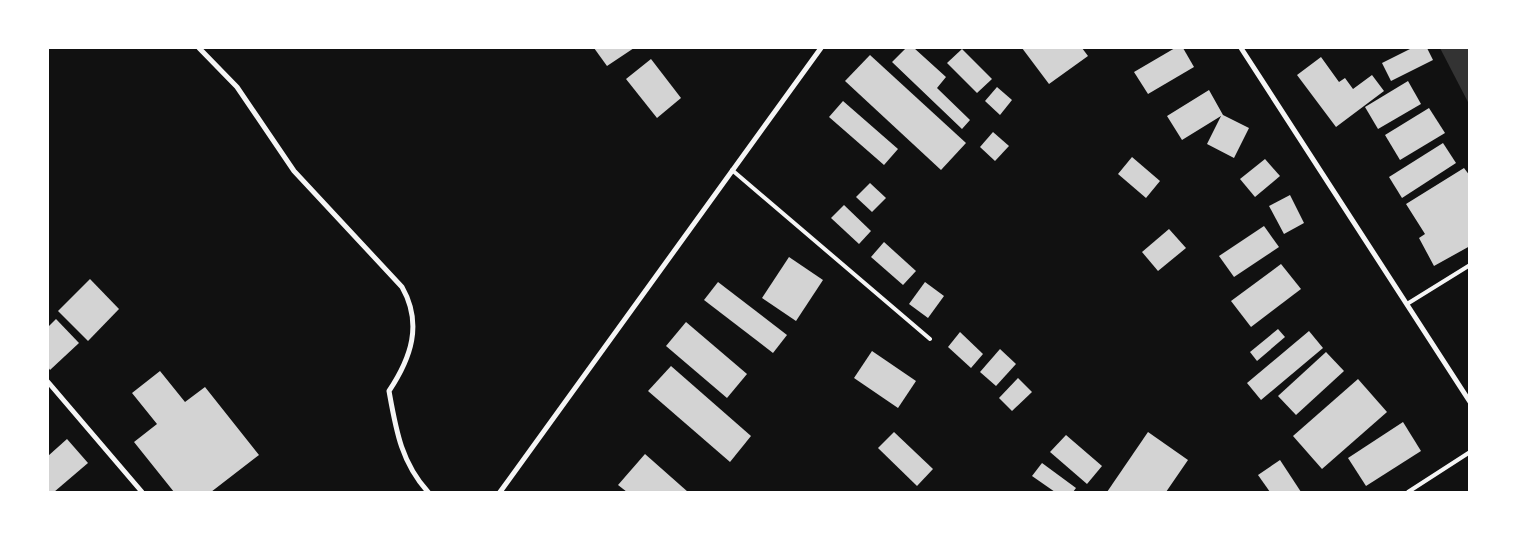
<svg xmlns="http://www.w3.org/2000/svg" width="1517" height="540" viewBox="0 0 1517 540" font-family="'Roboto Serif',serif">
	<rect width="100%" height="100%" fill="#111"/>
	<!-- water -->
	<path fill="#333" d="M 1440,48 L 1469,48 L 1469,104 Z"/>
	<!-- building -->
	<g fill="#d3d3d3">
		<path d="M 594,48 L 634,48 L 607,66 Z"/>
		<path d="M 906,48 L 914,48 L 946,77 L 937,88 L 970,120 L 962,129 L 892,62 Z"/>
		<path d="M 1022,48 L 1082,48 L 1088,56 L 1049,84 Z"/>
		<path d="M 1175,48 L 1183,48 L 1194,67 L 1148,94 L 1134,72 Z"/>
		<path d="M 1412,48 L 1427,48 L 1433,60 L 1391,81 L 1382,63 Z"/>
		<path d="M 962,49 L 992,79 L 977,93 L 947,63 Z"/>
		<path d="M 870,55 L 966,143 L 941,170 L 845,81 Z"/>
		<path d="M 1321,57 L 1339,82 L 1345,78 L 1353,89 L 1372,75 L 1384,91 L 1336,127 L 1297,75 Z"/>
		<path d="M 651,59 L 681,98 L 657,118 L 626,79 Z"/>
		<path d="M 1408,81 L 1421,104 L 1378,129 L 1365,107 Z"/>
		<path d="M 997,87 L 1012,100 L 1000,115 L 985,101 Z"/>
		<path d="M 1209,90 L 1223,115 L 1249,128 L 1234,158 L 1207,144 L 1221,116 L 1182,140 L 1167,116 Z"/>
		<path d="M 843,101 L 898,149 L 884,165 L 829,117 Z"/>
		<path d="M 1429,108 L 1445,133 L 1400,160 L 1385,135 Z"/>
		<path d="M 993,132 L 1009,146 L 995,161 L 980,147 Z"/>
		<path d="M 1443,143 L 1456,163 L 1402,198 L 1389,177 Z"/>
		<path d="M 1132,157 L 1160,181 L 1146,198 L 1118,174 Z"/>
		<path d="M 1265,159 L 1280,176 L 1255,197 L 1240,179 Z"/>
		<path d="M 1464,168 L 1470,176 L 1470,246 L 1434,266 L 1419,238 L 1425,234 L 1406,204 Z"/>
		<path d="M 870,183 L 886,198 L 872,212 L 856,197 Z"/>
		<path d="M 1290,195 L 1304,223 L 1284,234 L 1269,206 Z"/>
		<path d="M 844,205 L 871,231 L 859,244 L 831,218 Z"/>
		<path d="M 1264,226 L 1279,247 L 1234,277 L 1219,256 Z"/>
		<path d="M 1169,229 L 1186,248 L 1158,271 L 1142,252 Z"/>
		<path d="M 884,242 L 916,271 L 903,285 L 871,257 Z"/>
		<path d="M 789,257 L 823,280 L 796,321 L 762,298 Z"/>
		<path d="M 1281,264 L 1301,289 L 1251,327 L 1231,301 Z"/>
		<path d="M 90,279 L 119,309 L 88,341 L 58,311 Z"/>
		<path d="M 718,282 L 787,335 L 773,353 L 704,300 Z"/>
		<path d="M 925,282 L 944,296 L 928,318 L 909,304 Z"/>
		<path d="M 56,319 L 79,343 L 50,370 L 48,367 L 48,327 Z"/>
		<path d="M 686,322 L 747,374 L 727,398 L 666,346 Z"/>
		<path d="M 1278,329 L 1285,337 L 1257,361 L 1250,352 Z"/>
		<path d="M 1309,331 L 1323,348 L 1261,400 L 1247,383 Z"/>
		<path d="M 960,332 L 983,354 L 971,368 L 948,347 Z"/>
		<path d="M 1000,349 L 1016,364 L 996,386 L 980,372 Z"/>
		<path d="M 872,351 L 916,381 L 898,408 L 854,378 Z"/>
		<path d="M 1326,352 L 1344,371 L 1296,415 L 1278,396 Z"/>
		<path d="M 671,366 L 751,436 L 730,462 L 648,391 Z"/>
		<path d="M 160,371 L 185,402 L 205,387 L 259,455 L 211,492 L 174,492 L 134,442 L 157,424 L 132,393 Z"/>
		<path d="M 1018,378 L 1032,392 L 1012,411 L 999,398 Z"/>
		<path d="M 1358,379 L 1387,412 L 1322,469 L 1293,436 Z"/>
		<path d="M 1403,422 L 1421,451 L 1366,486 L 1348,458 Z"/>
		<path d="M 894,432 L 933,469 L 917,486 L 878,448 Z"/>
		<path d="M 1148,432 L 1188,460 L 1166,492 L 1107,492 Z"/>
		<path d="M 1066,435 L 1102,466 L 1087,484 L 1050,452 Z"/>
		<path d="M 67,439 L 88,463 L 54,492 L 48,492 L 48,456 Z"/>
		<path d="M 645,454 L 688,492 L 627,492 L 618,485 Z"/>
		<path d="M 1280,460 L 1301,492 L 1270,492 L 1258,475 Z"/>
		<path d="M 1042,463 L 1076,488 L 1073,492 L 1055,492 L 1032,476 Z"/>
	</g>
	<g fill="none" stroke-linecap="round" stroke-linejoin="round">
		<!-- service -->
		<g stroke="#f5f5f5" stroke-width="4">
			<path d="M 732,170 L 930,339"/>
			<path d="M 1407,304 L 1470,265"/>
			<path d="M 1408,492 L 1470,452"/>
		</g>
		<!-- minor -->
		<g stroke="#f5f5f5" stroke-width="5">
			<path d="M 199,48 L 237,87 L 294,171 L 402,287 C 423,324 411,358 389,391 C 396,430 401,462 428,492"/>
			<path d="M 1241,48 L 1470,402"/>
			<path d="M 48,382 L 142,492"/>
			<path d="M 500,492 L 821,48"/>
		</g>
	</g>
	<!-- border -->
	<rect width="1517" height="540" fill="none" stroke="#ffffff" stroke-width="98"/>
</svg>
